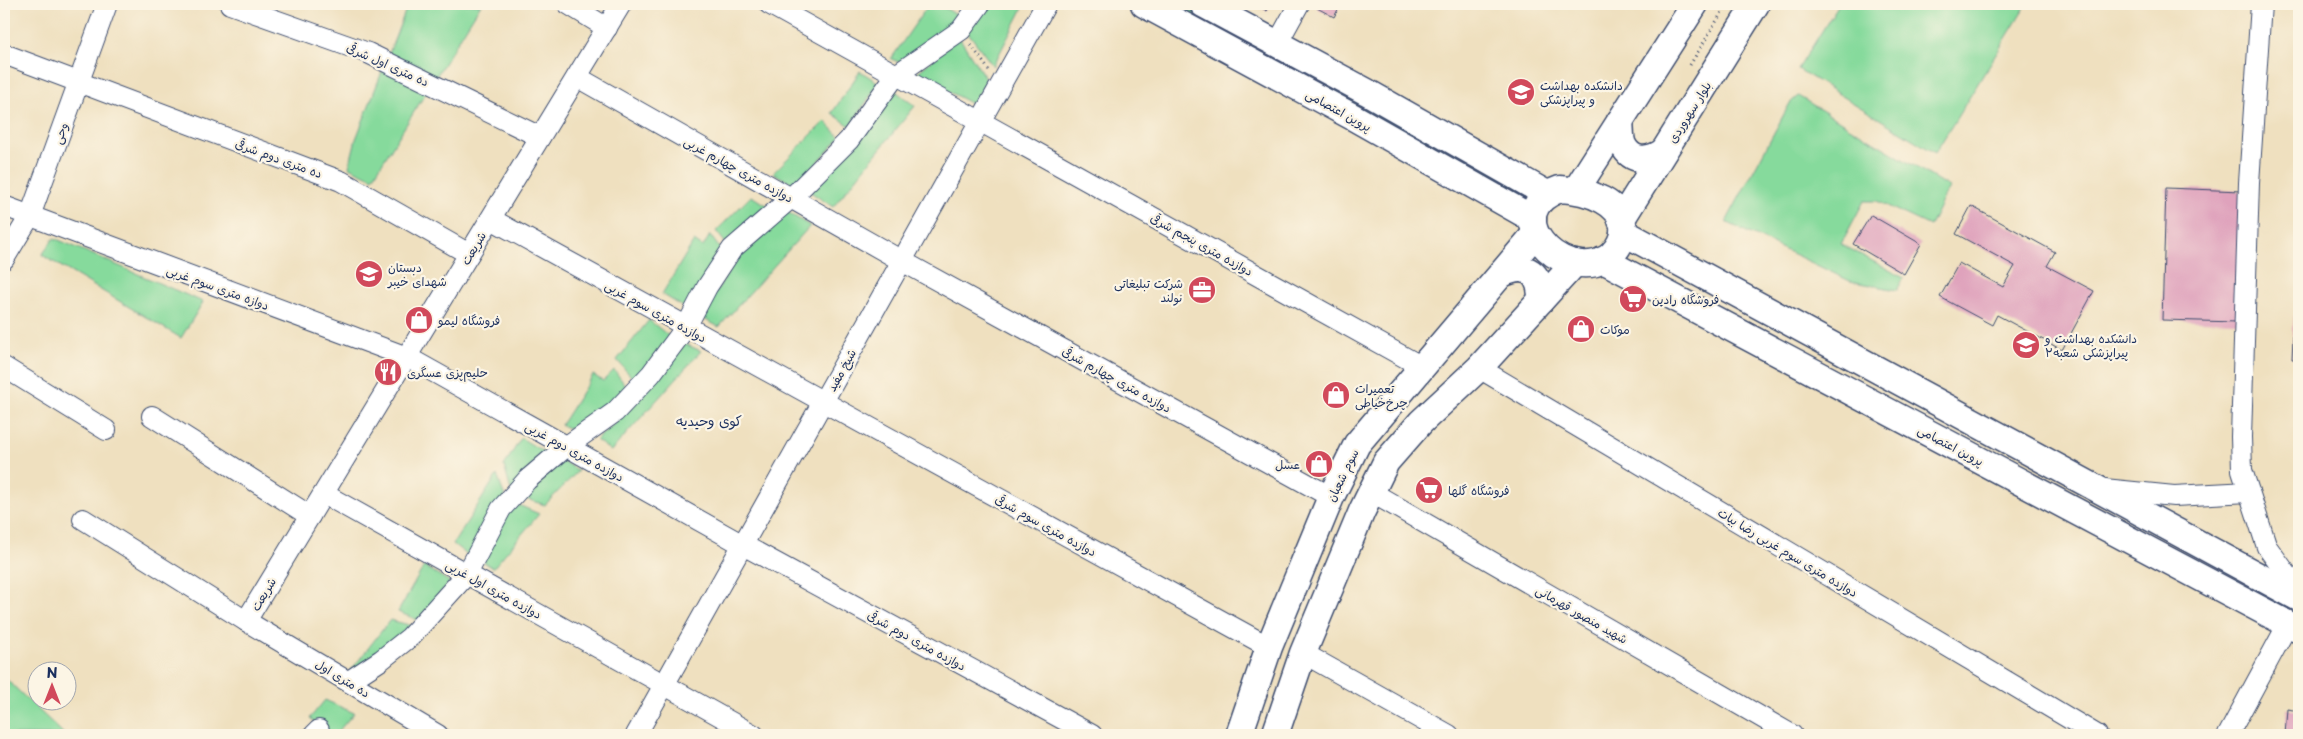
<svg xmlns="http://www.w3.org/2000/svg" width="2303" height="739" viewBox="0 0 2303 739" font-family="'Playpen Sans','Playpen Sans Arabic',sans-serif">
	<rect width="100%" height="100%" fill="#fcf5e5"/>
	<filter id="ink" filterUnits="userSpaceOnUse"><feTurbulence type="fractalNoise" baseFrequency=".02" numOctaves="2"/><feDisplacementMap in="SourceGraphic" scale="10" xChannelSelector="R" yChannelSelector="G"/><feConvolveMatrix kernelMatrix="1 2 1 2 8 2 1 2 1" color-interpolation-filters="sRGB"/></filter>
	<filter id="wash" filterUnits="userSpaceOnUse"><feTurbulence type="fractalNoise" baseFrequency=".0096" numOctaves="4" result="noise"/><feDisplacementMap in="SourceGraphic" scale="20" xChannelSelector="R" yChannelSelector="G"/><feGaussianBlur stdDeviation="1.12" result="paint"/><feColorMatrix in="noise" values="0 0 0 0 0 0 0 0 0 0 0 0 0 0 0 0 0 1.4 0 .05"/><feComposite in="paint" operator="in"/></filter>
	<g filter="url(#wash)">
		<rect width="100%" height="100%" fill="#efe0bf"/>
		<!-- green -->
		<g fill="#86da9c" stroke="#50847d">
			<path d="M 408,4 L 481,4 L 373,178 L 349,167 L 356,139 Z"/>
			<path d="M 929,4 L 938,4 L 962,18 L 904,64 L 891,59 Z"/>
			<path d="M 990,4 L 1025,4 L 993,66 L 967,31 Z"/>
			<path d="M 1839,4 L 2027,4 L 1935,153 L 1798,69 Z"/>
			<path d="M 959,37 L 987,81 L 972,104 L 920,76 L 918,72 Z"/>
			<path d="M 860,71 L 879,83 L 850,126 L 832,113 Z"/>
			<path d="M 893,89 L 915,106 L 833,207 L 809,191 Z"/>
			<path d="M 1798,96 L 1949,187 L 1930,226 L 1877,201 L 1864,201 L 1841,244 L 1904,278 L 1897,290 L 1850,281 L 1726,222 L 1790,103 Z"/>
			<path d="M 825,121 L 840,137 L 797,186 L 773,173 Z"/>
			<path d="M 751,196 L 772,208 L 727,245 L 716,231 Z"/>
			<path d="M 787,212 L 810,226 L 719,327 L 700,317 L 746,244 Z"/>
			<path d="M 710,235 L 723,253 L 688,310 L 662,294 L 694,241 L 703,247 Z"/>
			<path d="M 54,238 L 203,302 L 181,338 L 42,255 Z"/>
			<path d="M 649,320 L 670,337 L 635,381 L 617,360 Z"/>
			<path d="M 685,344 L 701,351 L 611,451 L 596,440 L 628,411 Z"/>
			<path d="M 614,370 L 629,390 L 576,431 L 561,425 L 593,375 L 603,381 Z"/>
			<path d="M 521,438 L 547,454 L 511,491 L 504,466 Z"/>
			<path d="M 561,460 L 578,471 L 545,505 L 520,497 Z"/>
			<path d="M 497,475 L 505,497 L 470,557 L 453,544 Z"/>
			<path d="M 514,503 L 539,514 L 493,568 L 481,560 Z"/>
			<path d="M 424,566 L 450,582 L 418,620 L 398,612 Z"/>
			<path d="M 390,620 L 413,626 L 349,673 Z"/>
			<path d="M 4,677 L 65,735 L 9,735 L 4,730 Z"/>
			<path d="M 325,700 L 354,713 L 335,735 L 326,735 L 320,726 L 310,718 Z"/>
		</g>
		<!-- forest -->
		<path fill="#6cba84" stroke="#447471" d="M 1165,4 L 1185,4 L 1541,196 L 1534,204 Z"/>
		<g id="blocks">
			<!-- building -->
			<g fill="#dfa2bc">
				<path d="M 1255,4 L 1271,4 L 1267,11 Z"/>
				<path d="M 1319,4 L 1341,4 L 1334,17 L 1317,8 Z"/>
				<path d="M 2166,188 L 2241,191 L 2237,322 L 2162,320 Z"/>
				<path d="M 1971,206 L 2055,252 L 2047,266 L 2094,291 L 2062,350 L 1997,315 L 1992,325 L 1940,297 L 1959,263 L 2003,287 L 2015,266 L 1956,234 Z"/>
				<path d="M 1871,215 L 1921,244 L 1904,274 L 1853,244 Z"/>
				<path d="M 2294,314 L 2299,314 L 2299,359 L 2292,359 Z"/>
				<path d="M 2287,709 L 2299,711 L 2299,735 L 2285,735 Z"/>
			</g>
		</g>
	</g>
	<g filter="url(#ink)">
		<use href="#blocks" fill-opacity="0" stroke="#3b4a6d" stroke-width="1"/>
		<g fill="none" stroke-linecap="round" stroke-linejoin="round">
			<defs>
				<g id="minor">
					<path d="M 230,4 L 368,53 L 540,137"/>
					<path d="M 568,4 L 607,28"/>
					<path d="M 769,4 L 1424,368"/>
					<path d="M 2261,4 L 2249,183 L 2241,437 L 2242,470 L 2267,547 L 2299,591"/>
					<path d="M 1277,44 L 1299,4"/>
					<path d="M 4,54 L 341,181 L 469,254"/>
					<path d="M 577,77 L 902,261 L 1331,497"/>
					<path d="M 4,206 L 407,357 L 743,545 L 1092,735"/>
					<path d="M 491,219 L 1269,647"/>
					<path d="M 4,259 L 30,216 L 107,4"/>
					<path d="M 4,367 L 106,430"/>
					<path d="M 1479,368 L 2097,735"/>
					<path d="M 152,416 L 310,516"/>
					<path d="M 2104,489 L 2174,496 L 2249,492"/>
					<path d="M 1371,492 L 1792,735"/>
					<path d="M 324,494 L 754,735"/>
					<path d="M 83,519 L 246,621 L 438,735"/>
					<path d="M 246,621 L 621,4"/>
					<path d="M 1303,653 L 1449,735"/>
					<path d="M 349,681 L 381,660 L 410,637 L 467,574 L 501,509 L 527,480 L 567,446 L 615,412 L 651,374 L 686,327 L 707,287 L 732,249 L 791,198 L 849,140 L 896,75 L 961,30 L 980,4"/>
					<path d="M 314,735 L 319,730"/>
					<path d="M 636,735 L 1046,4"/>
					<path d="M 2228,735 L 2288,624"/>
				</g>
				<g id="major">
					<path d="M 1144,4 L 1353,117 L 1533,219"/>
					<path d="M 1203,4 L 1367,92 L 1547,194"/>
					<path d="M 1620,121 C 1621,128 1620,138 1623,145 C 1632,163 1649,161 1663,152"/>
					<path d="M 1560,189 C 1584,190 1629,202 1623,235 C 1620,246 1615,253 1606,259 C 1559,284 1496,212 1560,189 Z"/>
					<path d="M 1576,190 L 1695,4"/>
					<path d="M 1621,220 L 1756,4"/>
					<path d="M 1623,232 L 2299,598"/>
					<path d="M 1603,260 L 2299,630"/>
					<path d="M 1502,274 C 1527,262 1541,273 1541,300"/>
					<path d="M 1239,735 L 1269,647 L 1331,497 L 1357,444 L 1535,234"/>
					<path d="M 1275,735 L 1303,653 L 1362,511 L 1386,462 L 1421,422 L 1479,368 L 1575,263"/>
				</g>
			</defs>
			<!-- minor casing -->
			<use href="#minor" stroke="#3b4a6d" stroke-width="22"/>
			<!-- major casing -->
			<use href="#major" stroke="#3b4a6d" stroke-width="29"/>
			<!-- path -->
			<g stroke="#3b4a6d" stroke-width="3" stroke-dasharray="1 4" stroke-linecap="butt">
				<path d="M 971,45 L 989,70"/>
				<path d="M 1690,65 L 1727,4"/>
			</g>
			<!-- minor -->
			<use href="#minor" stroke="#fff" stroke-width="20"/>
			<!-- major -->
			<use href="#major" stroke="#fff" stroke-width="26"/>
		</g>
	</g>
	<!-- icons -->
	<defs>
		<symbol id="university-disc" viewBox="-11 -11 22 22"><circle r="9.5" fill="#d1495b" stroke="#fcf5e5"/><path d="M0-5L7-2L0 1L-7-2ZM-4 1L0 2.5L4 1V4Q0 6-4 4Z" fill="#fff"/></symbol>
		<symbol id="school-disc" viewBox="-11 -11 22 22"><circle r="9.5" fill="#d1495b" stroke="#fcf5e5"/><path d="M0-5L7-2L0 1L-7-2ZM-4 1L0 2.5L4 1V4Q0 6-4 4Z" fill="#fff"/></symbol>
		<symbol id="office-disc" viewBox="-11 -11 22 22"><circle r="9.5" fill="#d1495b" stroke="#fcf5e5"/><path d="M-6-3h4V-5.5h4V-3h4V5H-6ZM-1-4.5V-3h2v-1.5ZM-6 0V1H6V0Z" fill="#fff"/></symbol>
		<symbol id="supermarket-disc" viewBox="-11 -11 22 22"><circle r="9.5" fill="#d1495b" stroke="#fcf5e5"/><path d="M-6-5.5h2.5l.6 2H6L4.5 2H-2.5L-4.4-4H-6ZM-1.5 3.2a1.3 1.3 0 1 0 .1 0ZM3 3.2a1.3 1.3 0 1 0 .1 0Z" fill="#fff"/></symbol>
		<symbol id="shop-disc" viewBox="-11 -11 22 22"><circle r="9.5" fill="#d1495b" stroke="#fcf5e5"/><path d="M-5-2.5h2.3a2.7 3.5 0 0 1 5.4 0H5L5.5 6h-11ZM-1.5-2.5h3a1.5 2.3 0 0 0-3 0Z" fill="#fff"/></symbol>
		<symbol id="restaurant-disc" viewBox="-11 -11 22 22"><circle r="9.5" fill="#d1495b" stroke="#fcf5e5"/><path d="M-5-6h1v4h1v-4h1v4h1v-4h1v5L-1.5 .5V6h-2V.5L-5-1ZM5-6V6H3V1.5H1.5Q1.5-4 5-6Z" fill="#fff"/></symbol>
	</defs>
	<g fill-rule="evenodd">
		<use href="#university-disc" x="1505" y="76" width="32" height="32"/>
		<use href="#school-disc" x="353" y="258" width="32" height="32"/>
		<use href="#office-disc" x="1186" y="274" width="32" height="32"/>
		<use href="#supermarket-disc" x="1617" y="283" width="32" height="32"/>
		<use href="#shop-disc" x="403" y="304" width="32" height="32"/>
		<use href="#shop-disc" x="1565" y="313" width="32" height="32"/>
		<use href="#university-disc" x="2010" y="329" width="32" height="32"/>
		<use href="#restaurant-disc" x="372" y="356" width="32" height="32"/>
		<use href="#shop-disc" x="1320" y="379" width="32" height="32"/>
		<use href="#shop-disc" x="1303" y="448" width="32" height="32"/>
		<use href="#supermarket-disc" x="1413" y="474" width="32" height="32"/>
	</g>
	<g text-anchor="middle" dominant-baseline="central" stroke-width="4.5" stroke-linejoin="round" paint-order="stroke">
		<!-- street labels -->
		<g font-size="12" fill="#1b2f5e" stroke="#fcf5e5">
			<text transform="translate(388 64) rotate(24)">ده متری اول شرقی</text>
			<text transform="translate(1339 110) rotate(29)">پروین اعتصامی</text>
			<text transform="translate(1689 112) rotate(-58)">بلوار سهروردی</text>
			<text transform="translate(60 133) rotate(-70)">وحی</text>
			<text transform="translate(279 158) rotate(20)">ده متری دوم شرقی</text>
			<text transform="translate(739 169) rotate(29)">دوازده متری چهارم غربی</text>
			<text transform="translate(1202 244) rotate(29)">دوازده متری پنجم شرقی</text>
			<text transform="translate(473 248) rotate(-59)">شریعت</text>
			<text transform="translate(218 287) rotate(20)">دوازه متری سوم غربی</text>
			<text transform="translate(656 311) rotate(29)">دوازده متری سوم غربی</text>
			<text transform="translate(841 370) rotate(-61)">شیخ مفید</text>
			<text transform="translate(1117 379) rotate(29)">دوازده متری چهارم شرقی</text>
			<text transform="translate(1951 445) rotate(28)">پروین اعتصامی</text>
			<text transform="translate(575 451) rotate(29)">دوازده متری دوم غربی</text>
			<text transform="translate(1342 475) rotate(-64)">سوم شعبان</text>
			<text transform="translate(1046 525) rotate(29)">دوازده متری سوم شرقی</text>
			<text transform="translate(1788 552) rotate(31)">دوازده متری سوم غربی رضا بیات</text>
			<text transform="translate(494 589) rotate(29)">دوازده متری اول غربی</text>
			<text transform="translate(263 594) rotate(-59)">شریعت</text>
			<text transform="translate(1582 614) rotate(30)">شهید منصور قهرمانی</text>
			<text transform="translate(917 640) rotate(29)">دوازده متری دوم شرقی</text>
			<text transform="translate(343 678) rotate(31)">ده متری اول</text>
		</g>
		<!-- poi labels -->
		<g font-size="12" fill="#1b2f5e" stroke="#fcf5e5" text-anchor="start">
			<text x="1540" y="85">دانشکده بهداشت<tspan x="1540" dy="14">و پیراپزشکی</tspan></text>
			<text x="388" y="267">دبستان<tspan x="388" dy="14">شهدای خیبر</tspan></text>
			<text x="1183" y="283" text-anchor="end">شرکت تبلیغاتی<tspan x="1183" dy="14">نولند</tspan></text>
			<text x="1652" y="299">فروشگاه رادین</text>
			<text x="438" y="320">فروشگاه لیمو</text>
			<text x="1600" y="329">موکات</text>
			<text x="2045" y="338">دانشکده بهداشت و<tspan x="2045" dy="14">پیراپزشکى شعبه۲</tspan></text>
			<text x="407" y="372">حلیم‌پزی عسگری</text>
			<text x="1355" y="388">تعمیرات<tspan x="1355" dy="14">چرخ‌خیاطی</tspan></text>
			<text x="1300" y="464" text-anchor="end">عسل</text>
			<text x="1448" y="490">فروشگاه گلها</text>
		</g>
		<!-- neighbourhood labels -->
		<g font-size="14" fill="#1b2f5e" stroke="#fcf5e5">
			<text x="709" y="420">کوی وحیدیه</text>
		</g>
	</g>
	<!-- margin -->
	<rect width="2303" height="739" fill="none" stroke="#fcf5e5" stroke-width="20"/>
	<!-- north arrow -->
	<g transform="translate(52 686)"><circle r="24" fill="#fcf5e5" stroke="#a2a6af"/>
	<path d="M0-4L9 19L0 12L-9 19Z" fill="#d1495b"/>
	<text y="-8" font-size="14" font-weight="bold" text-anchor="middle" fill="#1b2f5e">N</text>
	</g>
</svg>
